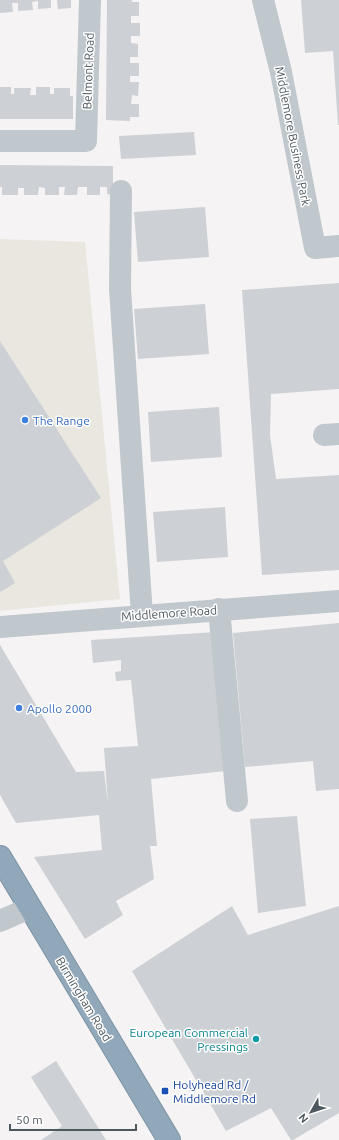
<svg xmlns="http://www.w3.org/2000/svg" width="339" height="1140" viewBox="0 0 339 1140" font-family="Ubuntu,sans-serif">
	<rect width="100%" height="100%" fill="#f5f3f3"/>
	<!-- commercial -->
	<path fill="#eae7e1" d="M 0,239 L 85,242 L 120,599 L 0,611 Z"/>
	<!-- building -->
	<g fill="#cdd0d4">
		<path d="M 0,0 L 51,0 L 51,8 L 38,9 L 38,1 L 32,2 L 33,10 L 18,11 L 18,3 L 12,3 L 13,12 L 0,13 Z"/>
		<path d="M 57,0 L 71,0 L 71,8 L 58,9 Z"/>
		<path d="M 107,0 L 132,0 L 132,2 L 139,2 L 139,16 L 131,16 L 131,23 L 140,23 L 140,36 L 131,36 L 131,43 L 138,44 L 138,57 L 130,57 L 130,63 L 139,63 L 139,76 L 130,76 L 130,82 L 139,82 L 138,96 L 132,95 L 131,104 L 139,104 L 139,117 L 130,117 L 130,121 L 106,120 Z"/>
		<path d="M 301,0 L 339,0 L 339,125 L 338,125 L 333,51 L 305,53 Z"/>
		<path d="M 0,87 L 11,87 L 11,94 L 14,94 L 14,88 L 31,88 L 30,95 L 36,95 L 36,87 L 50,87 L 50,94 L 54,94 L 54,88 L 70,88 L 70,96 L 73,96 L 73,119 L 0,119 Z"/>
		<path d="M 194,132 L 196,155 L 121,159 L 119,136 Z"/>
		<path d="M 0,165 L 113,166 L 113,195 L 107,194 L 107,187 L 100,187 L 100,195 L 87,195 L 87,187 L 78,187 L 77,195 L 64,195 L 65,187 L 59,187 L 59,195 L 45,195 L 45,188 L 39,187 L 38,195 L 24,195 L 24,188 L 18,188 L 18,195 L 2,195 L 2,187 L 0,187 Z"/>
		<path d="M 205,207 L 209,257 L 138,262 L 134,212 Z"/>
		<path d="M 339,283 L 339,389 L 271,394 L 270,435 L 276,479 L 339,475 L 339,570 L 262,575 L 242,290 Z"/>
		<path d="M 205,304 L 209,354 L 138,359 L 134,309 Z"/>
		<path d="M 0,341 L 101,498 L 3,561 L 15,583 L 0,592 Z"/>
		<path d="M 219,407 L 222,457 L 151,462 L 148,412 Z"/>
		<path d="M 225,507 L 228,557 L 157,562 L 153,512 Z"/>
		<path d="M 339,623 L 339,789 L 316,791 L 313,761 L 245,767 L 233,633 Z"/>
		<path d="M 216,632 L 226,771 L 151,779 L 157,846 L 150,846 L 154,879 L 116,901 L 123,915 L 85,939 L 34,857 L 102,850 L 99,815 L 16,823 L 0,795 L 0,645 L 76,772 L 104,771 L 108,804 L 104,748 L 138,746 L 131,680 L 116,681 L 115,672 L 121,671 L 121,660 L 93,663 L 91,640 Z"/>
		<path d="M 297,816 L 306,906 L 258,913 L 250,819 Z"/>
		<path d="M 232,906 L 248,935 L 339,906 L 339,1113 L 293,1140 L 291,1140 L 271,1108 L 226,1131 L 132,971 Z"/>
		<path d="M 56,1061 L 106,1140 L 41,1140 L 62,1126 L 31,1077 Z"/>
	</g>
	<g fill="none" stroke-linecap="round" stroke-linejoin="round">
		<defs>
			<path id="highway" d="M 0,857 L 169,1140"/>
		</defs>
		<!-- highway casing -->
		<use href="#highway" stroke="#7c94a6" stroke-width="24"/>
		<!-- minor -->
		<g stroke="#c1c8cd" stroke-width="22">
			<path d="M 263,0 L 281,72 L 315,248 L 339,246"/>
			<path d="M 0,141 L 86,141 L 90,0"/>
			<path d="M 121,191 L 120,289 L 142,615"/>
			<path d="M 324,435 L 339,434"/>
			<path d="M 219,609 L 237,801"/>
			<path d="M 0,627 L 339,601"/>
			<path d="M 0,921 L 30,908"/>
		</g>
		<!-- highway -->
		<use href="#highway" stroke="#91a8ba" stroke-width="22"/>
	</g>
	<!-- markers -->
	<g fill="#3f7fe0" stroke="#fff" stroke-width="1.5">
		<circle cx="25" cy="420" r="4"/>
		<circle cx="19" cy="708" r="4"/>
	</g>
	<circle fill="#0f9aa8" stroke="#fff" stroke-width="1.5" cx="256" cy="1039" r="4"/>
	<rect fill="#1a4fb4" stroke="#fff" stroke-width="1.5" x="161" y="1087" width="8" height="8" rx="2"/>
	<g text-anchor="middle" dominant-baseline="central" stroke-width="3" stroke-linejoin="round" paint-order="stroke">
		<!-- street labels -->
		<g font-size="12" fill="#4d575e" stroke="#fff">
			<text transform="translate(88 71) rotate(-88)">Belmont Road</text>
			<text transform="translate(293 136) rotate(79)">Middlemore Business Park</text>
			<text transform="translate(169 613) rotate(-4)">Middlemore Road</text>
			<text transform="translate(84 999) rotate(59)">Birmingham Road</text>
		</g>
		<!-- shop labels -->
		<g font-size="12" fill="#366cbe" stroke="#fff" text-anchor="start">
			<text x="33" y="420">The Range</text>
			<text x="27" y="708">Apollo 2000</text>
		</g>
		<!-- culture labels -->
		<g font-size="12" fill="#0d838f" stroke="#fff" text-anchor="end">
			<text x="248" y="1032">European Commercial<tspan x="248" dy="14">Pressings</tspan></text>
		</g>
		<!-- transit labels -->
		<g font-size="12" fill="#164399" stroke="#fff" text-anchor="start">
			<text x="173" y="1084">Holyhead Rd /<tspan x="173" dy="14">Middlemore Rd</tspan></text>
		</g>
	</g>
	<!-- north arrow -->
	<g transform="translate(311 1112) rotate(231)" stroke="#ffffff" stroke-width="3" paint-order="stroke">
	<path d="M0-3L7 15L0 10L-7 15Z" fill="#4d575e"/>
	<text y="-6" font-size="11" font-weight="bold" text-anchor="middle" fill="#4d575e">N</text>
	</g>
	<!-- scale -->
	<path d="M10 1124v6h126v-6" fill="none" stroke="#4d575e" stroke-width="2"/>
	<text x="16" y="1124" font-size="12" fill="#4d575e" stroke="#ffffff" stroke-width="3" paint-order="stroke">50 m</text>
</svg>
